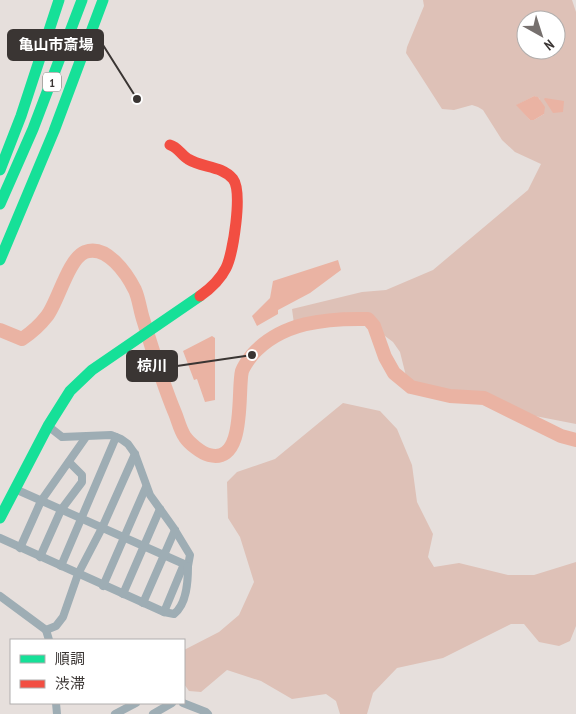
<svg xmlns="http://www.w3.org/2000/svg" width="576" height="714" viewBox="0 0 576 714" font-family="'PT Sans Narrow','Noto Sans JP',sans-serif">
	<rect width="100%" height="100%" fill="#e6dfdc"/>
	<!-- green -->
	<g fill="#dec1b7" fill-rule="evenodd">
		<path d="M 423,0 L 572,0 L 576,12 L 576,424 L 535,416 L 512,407 L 462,395 L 424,391 L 406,376 L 400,352 L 393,342 L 373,327 L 325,320 L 294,324 L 292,309 L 362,292 L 386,290 L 433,270 L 528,190 L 541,164 L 515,152 L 502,140 L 483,110 L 478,107 L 472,105 L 454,110 L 442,109 L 406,53 L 407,47 L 424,6 ZM 526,20 L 556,20 L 556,50 L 526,50 ZM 534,96 L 539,98 L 542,105 L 544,114 L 534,120 L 530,120 L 517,105 Z"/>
		<path d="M 343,403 L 380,411 L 397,429 L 412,465 L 417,502 L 433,534 L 428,557 L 434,567 L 459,563 L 508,575 L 534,575 L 576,562 L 576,626 L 570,641 L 559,646 L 539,642 L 524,624 L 511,624 L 443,658 L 397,668 L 373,693 L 367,714 L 340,714 L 336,701 L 326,694 L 292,699 L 261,681 L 227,670 L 201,692 L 189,691 L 184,684 L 184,650 L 219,632 L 239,615 L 254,582 L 240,537 L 228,518 L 227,482 L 237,472 L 275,459 Z"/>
	</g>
	<!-- water -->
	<g fill="#eab3a3">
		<path d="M 534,96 L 538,97 L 545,107 L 544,114 L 534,120 L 530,120 L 516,105 Z"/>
		<path d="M 545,98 L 564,101 L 563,112 L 553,113 L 544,99 Z"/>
		<path d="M 338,260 L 341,270 L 310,293 L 278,310 L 278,314 L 257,326 L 252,316 L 270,298 L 273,281 Z"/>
		<path d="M 212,336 L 215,338 L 215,400 L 205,402 L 197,379 L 194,380 L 183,351 Z"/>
	</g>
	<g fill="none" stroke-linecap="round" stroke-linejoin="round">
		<!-- river -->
		<path stroke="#eab3a3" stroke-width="14" d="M 0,330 L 22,339 C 31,333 40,325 47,316 C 58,302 68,259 85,252 C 107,244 127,274 135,290 C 139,299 140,310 143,319 C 153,351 162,382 175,413 C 178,420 180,430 185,437 C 189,443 201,453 209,455 C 247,465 237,390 242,371 C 244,366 249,359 252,355 C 281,322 326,318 368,319 L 374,326 L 385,357 L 394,373 L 411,387 L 450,396 L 484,398 L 561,436 L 576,440"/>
		<!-- street -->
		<g stroke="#9eadb4" stroke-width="8">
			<path d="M 48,426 L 62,437 L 111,435 L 121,439 L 128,444 L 135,454 L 150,495 L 173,527 L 190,555 L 188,566 L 184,564"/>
			<path d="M 0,538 L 164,612 L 184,564 L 15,489"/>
			<path d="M 20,548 L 41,501 L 86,437"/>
			<path d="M 40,557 L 61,510 L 82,482 L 82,475 L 69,462"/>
			<path d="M 61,566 L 116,437"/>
			<path d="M 103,586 L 146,487"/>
			<path d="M 123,594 L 160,509"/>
			<path d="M 0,596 L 46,630"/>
			<path d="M 143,603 L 175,530"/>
			<path d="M 164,612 L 174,614 C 187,604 188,581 188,566"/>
			<path d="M 49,640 L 46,630 L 56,626 L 63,617 L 78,574 L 102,528 L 135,454"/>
			<path d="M 56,703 L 57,714"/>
			<path d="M 183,703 L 206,712 L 208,714"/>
			<path d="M 115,714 L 136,703"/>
			<path d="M 153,714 L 172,703"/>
		</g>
		<!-- fast -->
		<g stroke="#16e098" stroke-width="11">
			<path d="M 0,170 L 21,116 L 59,0"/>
			<path d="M 0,204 L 33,129 L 82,0"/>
			<path d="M 0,260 L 54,131 L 103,0"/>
			<path d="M 0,518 L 48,426 L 70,391 L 92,370 L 200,296"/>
		</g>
		<!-- jam -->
		<path stroke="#f24e42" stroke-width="11" d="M 170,145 C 178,147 181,155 188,159 C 202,168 221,165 233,179 C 243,192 233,254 226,268 C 220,280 210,289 200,296"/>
	</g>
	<g text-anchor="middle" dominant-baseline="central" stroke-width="5" stroke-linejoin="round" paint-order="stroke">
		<!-- shield labels -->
		<rect fill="#fff" stroke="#757270" stroke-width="1" x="43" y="72.5" width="18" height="19" rx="4"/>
		<g font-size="12" font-weight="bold" fill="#3a3533">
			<text x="52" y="82">1</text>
		</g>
	</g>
	<!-- callouts -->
	<path fill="none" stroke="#3a3533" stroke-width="2" d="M137 99L103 45M252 355L177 366"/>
	<g fill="#3a3533" stroke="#fff" stroke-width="2">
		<circle cx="137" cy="99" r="5"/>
		<circle cx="252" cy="355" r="5"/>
	</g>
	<g fill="#3a3533" stroke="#3a3533" stroke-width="2">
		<rect x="8" y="30" width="95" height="30" rx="5"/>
		<rect x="127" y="351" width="50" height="30" rx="5"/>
	</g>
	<g font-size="15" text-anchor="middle" font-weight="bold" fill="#fff">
		<text x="56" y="50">亀山市斎場</text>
		<text x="152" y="371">椋川</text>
	</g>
	<!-- legend -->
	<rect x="10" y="639" width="175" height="65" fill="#ffffff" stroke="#b0aead"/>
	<rect x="20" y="655" width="25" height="8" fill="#16e098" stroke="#b0aead"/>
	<text x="55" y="664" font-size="15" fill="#3a3533">順調</text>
	<rect x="20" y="680" width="25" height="8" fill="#f24e42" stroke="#b0aead"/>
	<text x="55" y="689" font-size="15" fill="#3a3533">渋滞</text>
	<!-- north arrow -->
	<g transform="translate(541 35) rotate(141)"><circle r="24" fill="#ffffff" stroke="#b0aead"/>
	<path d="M0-4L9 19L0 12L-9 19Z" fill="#76706e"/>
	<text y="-8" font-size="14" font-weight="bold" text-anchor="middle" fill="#3a3533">N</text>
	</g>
</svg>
